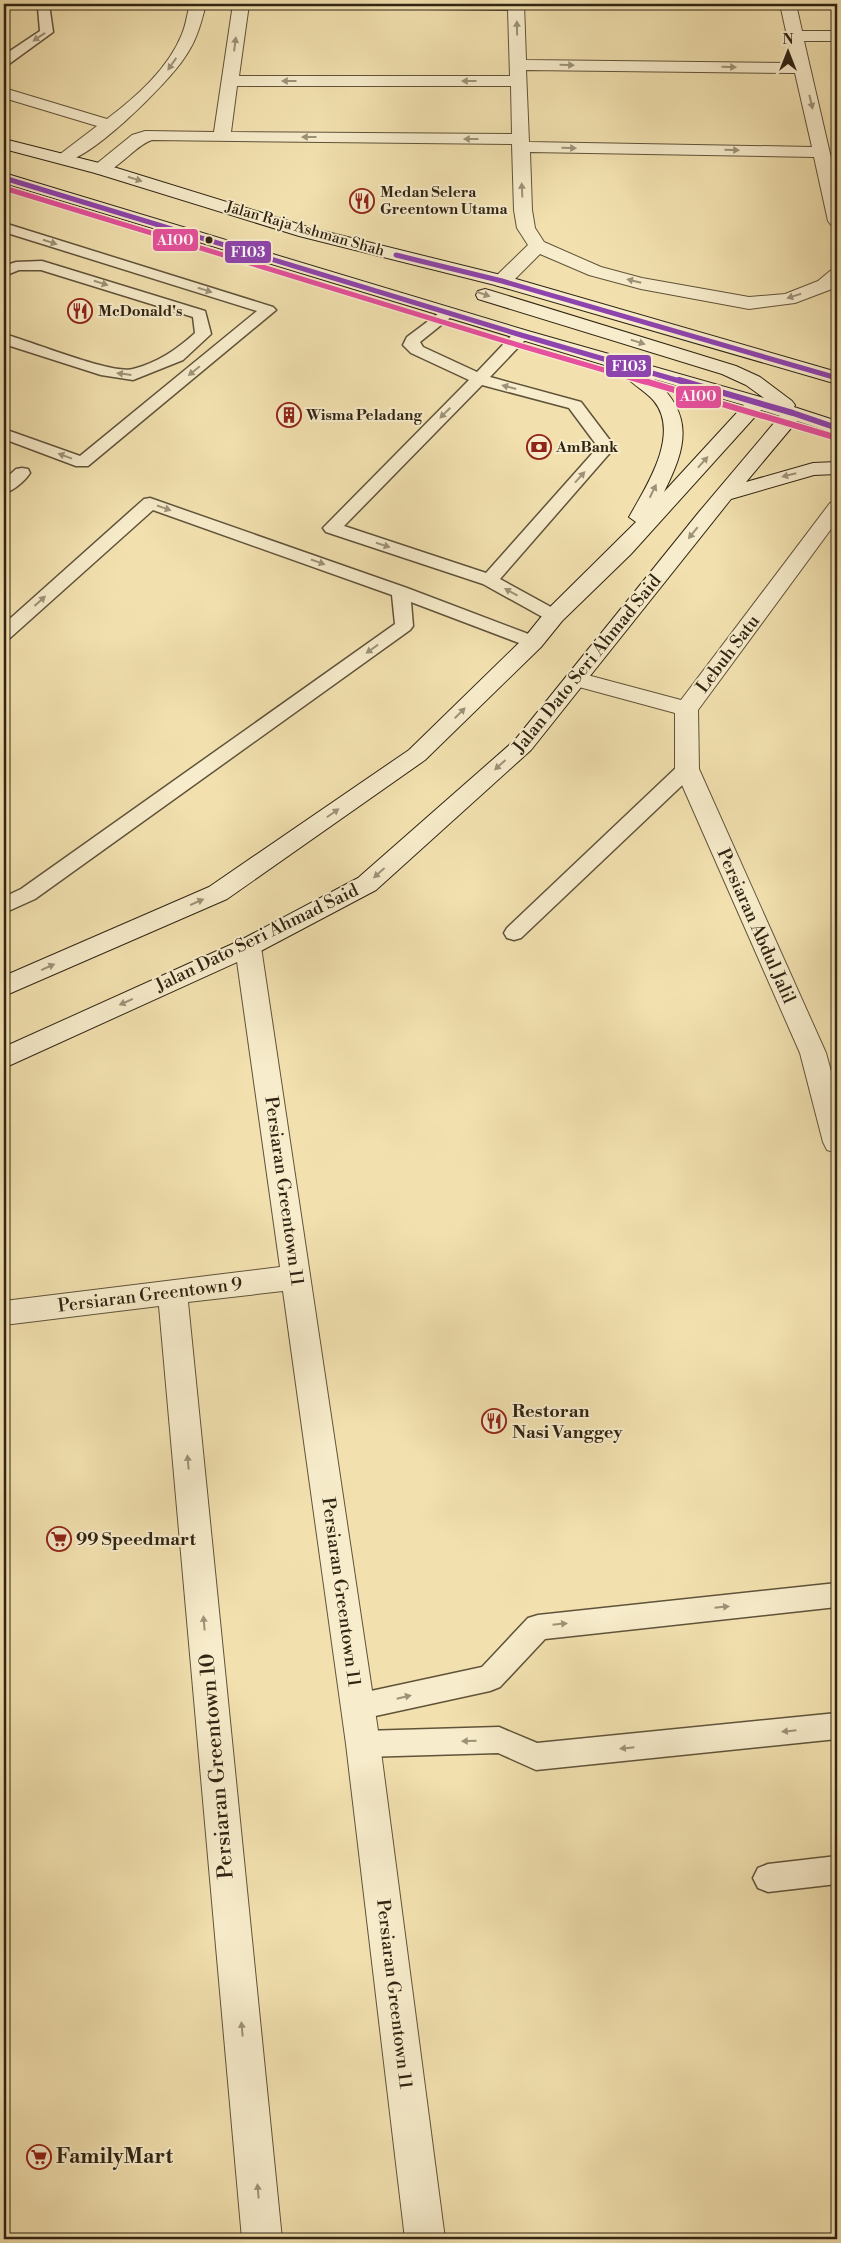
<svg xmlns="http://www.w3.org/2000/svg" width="841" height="2243" viewBox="0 0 841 2243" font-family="'Libre Bodoni',serif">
	<rect width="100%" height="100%" fill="#f2e1af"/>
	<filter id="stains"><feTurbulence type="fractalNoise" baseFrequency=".004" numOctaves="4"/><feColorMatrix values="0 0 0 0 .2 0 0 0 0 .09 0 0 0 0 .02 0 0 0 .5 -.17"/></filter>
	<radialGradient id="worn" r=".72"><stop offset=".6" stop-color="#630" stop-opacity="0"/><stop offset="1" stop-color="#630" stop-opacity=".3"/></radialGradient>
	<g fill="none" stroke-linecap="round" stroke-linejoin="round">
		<defs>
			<g id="lane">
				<path d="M 4,4 L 15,4 L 4,10 Z"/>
				<path d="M 31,4 L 49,4 L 53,32 L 9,64 L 4,65 L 4,55 L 40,31 L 38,8 L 33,7 Z"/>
				<path d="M 4,223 L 273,307 L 276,310 L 88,466 L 76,466 L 4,439 L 4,429 L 80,456 L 257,311 L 4,232 Z"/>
				<path d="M 42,261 L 205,311 L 211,334 L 183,360 L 133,380 L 101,375 L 4,344 L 4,334 C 30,341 113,375 133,369 C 159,362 176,350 195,333 L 193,317 L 41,270 L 19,270 L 4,276 L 4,266 L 16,262 Z"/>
				<path d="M 448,308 L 453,310 L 456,313 L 420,342 L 423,347 L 477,372 L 515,332 L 527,332 L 529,335 L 527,338 L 490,377 L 581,402 L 615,447 L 500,579 L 560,612 L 563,616 L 560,620 L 554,622 L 548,620 L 483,584 L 326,532 L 323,528 L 469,380 L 411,353 L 403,345 L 407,337 L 443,310 ZM 482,385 L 569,408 L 598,447 L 486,573 L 344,526 Z"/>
				<path d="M 22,468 L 28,469 L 30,473 C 25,481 13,491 4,493 L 4,480 L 16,469 Z"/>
				<path d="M 150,498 L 407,588 L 539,638 L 542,642 L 539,646 L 533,648 L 527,646 L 411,602 L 413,626 L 410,630 L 35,899 L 4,913 L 4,897 L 21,889 L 395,624 L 392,595 L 153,510 L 10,638 L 4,640 L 4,624 L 144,499 Z"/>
				<path d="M 687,763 L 694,764 L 697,769 L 694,774 L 521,938 L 514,940 L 507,938 L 504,933 L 507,928 L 680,764 Z"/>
				<path d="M 837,1583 L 837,1607 L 545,1639 L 500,1687 L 490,1691 L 357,1720 L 347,1716 L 343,1707 L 347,1698 L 357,1694 L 482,1667 L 528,1618 L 538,1615 Z"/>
				<path d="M 837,1713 L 837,1739 L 536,1770 L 498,1753 L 363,1757 L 353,1753 L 349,1744 L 353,1735 L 363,1731 L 499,1727 L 537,1743 Z"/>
				<path d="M 837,1856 L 837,1884 L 768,1892 L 758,1888 L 753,1878 L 758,1868 L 768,1864 Z"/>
			</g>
			<g id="street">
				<path d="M 190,4 L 206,4 C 201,23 197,40 185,57 C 170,81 84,168 58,162 L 55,158 L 97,126 L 4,98 L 4,88 L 107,119 C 136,97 168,69 182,34 C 186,25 187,14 190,4 Z"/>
				<path d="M 233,4 L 249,4 L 239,76 L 510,76 L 508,10 L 428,9 L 423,7 L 420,4 L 524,4 L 526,60 L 793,63 L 780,4 L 796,4 L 802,31 L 837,31 L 837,41 L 804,41 L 837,184 L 837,226 L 831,225 L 828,221 L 814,157 L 530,152 L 532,210 L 535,228 L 544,242 L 601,267 L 642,278 L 749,297 L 785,294 L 818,281 L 830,271 L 837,269 L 837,284 L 832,289 L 795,303 L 749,309 L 641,289 L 589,275 L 540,254 L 509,285 L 502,287 L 495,285 L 493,281 L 495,277 L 528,245 L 517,228 L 514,210 L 512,144 L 152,140 C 133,146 114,177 95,173 L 92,169 L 95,165 L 132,135 L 145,131 L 214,132 ZM 526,70 L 795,73 L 812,147 L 529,142 ZM 237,86 L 511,86 L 512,134 L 231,132 Z"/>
				<path d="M 837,501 L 837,521 L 698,710 L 699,769 L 826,1053 L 837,1093 L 837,1153 L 827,1150 L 823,1142 L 800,1053 L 675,769 L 675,713 L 568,684 L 565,679 L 568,674 L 576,672 L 681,700 L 830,503 Z"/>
				<path d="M 248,938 L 257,941 L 261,947 L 380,1744 L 445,2239 L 405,2239 L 346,1744 L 283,1291 L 188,1302 L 282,2239 L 242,2239 L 159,1306 L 4,1325 L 4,1301 L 280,1267 L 235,947 L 239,941 Z"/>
			</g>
			<g id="secondary">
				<path d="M 4,139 L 107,165 L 311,228 L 509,277 L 837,372 L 837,384 L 495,285 L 299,236 L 95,173 L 4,149 Z"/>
				<path d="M 4,173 L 528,331 L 764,398 L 746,385 L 722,374 L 478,299 L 476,295 L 478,291 L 485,289 L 492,291 L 736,366 L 760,377 L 792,401 L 795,405 L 794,407 L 837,421 L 837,434 L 797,421 L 746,482 L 813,463 L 837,462 L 837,474 L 814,475 L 731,499 L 531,750 L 376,890 L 257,953 L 4,1068 L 4,1047 L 239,941 L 358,878 L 515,740 L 699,512 L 780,416 L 761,410 L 631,554 L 562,621 L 541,647 L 425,760 L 227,899 L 4,996 L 4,976 L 209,887 L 409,750 L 525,637 L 546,611 L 636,522 L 629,517 C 646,487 681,434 654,401 C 645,390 627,382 621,370 L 4,183 ZM 654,379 L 744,405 L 664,492 C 686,448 695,416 654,379 Z"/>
			</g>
		</defs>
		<!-- lane casing -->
		<use href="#lane" stroke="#60533a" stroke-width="3"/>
		<!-- street casing -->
		<use href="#street" stroke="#60533a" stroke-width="2"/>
		<!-- secondary casing -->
		<use href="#secondary" stroke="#302413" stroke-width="2"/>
		<!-- lane -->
		<use href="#lane" fill="#f7eccb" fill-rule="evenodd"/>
		<!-- street -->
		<use href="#street" fill="#f7eccb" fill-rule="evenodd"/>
		<!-- secondary -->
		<use href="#secondary" fill="#f7eccb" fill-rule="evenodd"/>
		<defs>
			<g id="bus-1-far1">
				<path d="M 4,178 L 521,335 L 683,382"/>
				<path d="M 396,255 L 502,281 L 837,378"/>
			</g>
			<path id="bus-1" d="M 679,380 L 793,413 L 837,428"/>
			<path id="bus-2-far1" d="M 4,188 L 518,345 L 645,382"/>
			<path id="bus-2" d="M 641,380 L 834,437"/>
		</defs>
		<!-- bus-1-far1 casing -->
		<use href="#bus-1-far1" stroke="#f7eccb" stroke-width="8"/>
		<!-- bus-1 casing -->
		<use href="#bus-1" stroke="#f7eccb" stroke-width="9"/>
		<!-- bus-2-far1 casing -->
		<use href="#bus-2-far1" stroke="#f7eccb" stroke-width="8"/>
		<!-- bus-2 casing -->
		<use href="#bus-2" stroke="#f7eccb" stroke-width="9"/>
		<!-- bus-1-far1 -->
		<use href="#bus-1-far1" stroke="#8e44ad" stroke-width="5"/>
		<!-- bus-1 -->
		<use href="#bus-1" stroke="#8e44ad" stroke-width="6"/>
		<!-- bus-2-far1 -->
		<use href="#bus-2-far1" stroke="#e6509d" stroke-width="5"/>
		<!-- bus-2 -->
		<use href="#bus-2" stroke="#e6509d" stroke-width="6"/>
	</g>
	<!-- one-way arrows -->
	<defs><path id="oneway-solid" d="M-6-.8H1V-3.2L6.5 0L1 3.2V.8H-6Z" transform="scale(1.25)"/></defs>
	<g fill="#9d9278">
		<use href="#oneway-solid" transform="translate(517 28) rotate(-91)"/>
		<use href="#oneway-solid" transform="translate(39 37) rotate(146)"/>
		<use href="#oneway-solid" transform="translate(235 44) rotate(-83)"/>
		<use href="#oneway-solid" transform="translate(172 64) rotate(125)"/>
		<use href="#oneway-solid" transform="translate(567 65) rotate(1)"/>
		<use href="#oneway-solid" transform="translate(729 67) rotate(1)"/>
		<use href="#oneway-solid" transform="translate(289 81) rotate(180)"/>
		<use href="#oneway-solid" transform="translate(469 81) rotate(180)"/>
		<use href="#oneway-solid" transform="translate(811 102) rotate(77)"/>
		<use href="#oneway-solid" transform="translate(309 137) rotate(-180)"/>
		<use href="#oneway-solid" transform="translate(471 139) rotate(-180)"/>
		<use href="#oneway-solid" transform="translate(569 148) rotate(1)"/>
		<use href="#oneway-solid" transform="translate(732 150) rotate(1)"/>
		<use href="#oneway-solid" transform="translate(135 179) rotate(17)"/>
		<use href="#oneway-solid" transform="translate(522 190) rotate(-93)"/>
		<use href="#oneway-solid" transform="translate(50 242) rotate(18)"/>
		<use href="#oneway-solid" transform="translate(634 281) rotate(-166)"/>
		<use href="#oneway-solid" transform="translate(101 283) rotate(18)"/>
		<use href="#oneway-solid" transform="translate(205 290) rotate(17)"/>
		<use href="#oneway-solid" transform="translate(483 294) rotate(19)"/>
		<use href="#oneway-solid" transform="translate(794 296) rotate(162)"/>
		<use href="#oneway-solid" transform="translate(638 342) rotate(17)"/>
		<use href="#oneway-solid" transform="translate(194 371) rotate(141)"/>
		<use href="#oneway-solid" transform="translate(124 374) rotate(-173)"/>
		<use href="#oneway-solid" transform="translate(509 387) rotate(-165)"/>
		<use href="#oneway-solid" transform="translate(445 413) rotate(135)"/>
		<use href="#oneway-solid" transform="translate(65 456) rotate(-160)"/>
		<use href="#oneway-solid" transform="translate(703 462) rotate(-48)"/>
		<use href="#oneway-solid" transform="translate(789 475) rotate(166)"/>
		<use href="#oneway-solid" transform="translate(580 477) rotate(-48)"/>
		<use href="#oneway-solid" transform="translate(653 491) rotate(-64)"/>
		<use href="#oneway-solid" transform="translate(164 508) rotate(19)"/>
		<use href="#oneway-solid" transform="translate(693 533) rotate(129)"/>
		<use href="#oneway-solid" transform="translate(383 545) rotate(18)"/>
		<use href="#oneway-solid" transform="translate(318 562) rotate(19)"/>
		<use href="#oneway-solid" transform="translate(511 592) rotate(-151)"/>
		<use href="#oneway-solid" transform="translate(40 601) rotate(-42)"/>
		<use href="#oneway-solid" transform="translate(372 649) rotate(144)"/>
		<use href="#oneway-solid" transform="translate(460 713) rotate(-45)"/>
		<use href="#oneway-solid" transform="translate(500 765) rotate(138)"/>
		<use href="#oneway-solid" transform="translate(333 813) rotate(-35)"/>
		<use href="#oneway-solid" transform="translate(379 873) rotate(138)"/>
		<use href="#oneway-solid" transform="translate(197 902) rotate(-24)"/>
		<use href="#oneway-solid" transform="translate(48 967) rotate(-24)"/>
		<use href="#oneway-solid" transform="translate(126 1002) rotate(156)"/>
		<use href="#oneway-solid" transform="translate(188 1462) rotate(-95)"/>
		<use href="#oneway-solid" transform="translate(722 1607) rotate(-6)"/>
		<use href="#oneway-solid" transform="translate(204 1623) rotate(-95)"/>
		<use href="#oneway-solid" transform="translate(560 1624) rotate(-6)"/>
		<use href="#oneway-solid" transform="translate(404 1697) rotate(-13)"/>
		<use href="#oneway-solid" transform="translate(789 1731) rotate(174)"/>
		<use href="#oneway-solid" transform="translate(469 1741) rotate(178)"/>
		<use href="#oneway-solid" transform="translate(627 1748) rotate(174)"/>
		<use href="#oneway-solid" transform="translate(242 2029) rotate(-95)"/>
		<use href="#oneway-solid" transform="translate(258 2191) rotate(-95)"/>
	</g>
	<!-- icons -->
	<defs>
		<symbol id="restaurant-ring" viewBox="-11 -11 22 22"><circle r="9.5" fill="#f7eccb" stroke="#8f2418" stroke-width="1.5"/><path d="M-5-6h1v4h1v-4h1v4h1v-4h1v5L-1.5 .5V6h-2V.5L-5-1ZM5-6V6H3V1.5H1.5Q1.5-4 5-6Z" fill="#8f2418"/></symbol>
		<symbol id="building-ring" viewBox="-11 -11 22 22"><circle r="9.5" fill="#f7eccb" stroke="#8f2418" stroke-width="1.5"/><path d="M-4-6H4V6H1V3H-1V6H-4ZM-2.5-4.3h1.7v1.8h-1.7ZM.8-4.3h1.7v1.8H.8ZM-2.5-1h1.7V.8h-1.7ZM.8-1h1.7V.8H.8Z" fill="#8f2418"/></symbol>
		<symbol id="bank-ring" viewBox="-11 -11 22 22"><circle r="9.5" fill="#f7eccb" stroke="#8f2418" stroke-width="1.5"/><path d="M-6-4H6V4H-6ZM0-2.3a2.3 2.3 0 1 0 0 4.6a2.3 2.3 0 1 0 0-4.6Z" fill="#8f2418"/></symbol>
		<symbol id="supermarket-ring" viewBox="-11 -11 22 22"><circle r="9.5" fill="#f7eccb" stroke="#8f2418" stroke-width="1.5"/><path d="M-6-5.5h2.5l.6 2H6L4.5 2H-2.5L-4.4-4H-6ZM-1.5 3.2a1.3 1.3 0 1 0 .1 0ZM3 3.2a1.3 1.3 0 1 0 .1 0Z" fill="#8f2418"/></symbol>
	</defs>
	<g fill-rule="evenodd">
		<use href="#restaurant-ring" x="348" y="187" width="28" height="28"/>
		<use href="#restaurant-ring" x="66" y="297" width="28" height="28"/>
		<use href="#building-ring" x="275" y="401" width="28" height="28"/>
		<use href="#bank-ring" x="525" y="433" width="28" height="28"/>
		<use href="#restaurant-ring" x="480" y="1407" width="28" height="28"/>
		<use href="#supermarket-ring" x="45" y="1525" width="28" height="28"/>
		<use href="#supermarket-ring" x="25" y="2143" width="28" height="28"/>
	</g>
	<!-- markers -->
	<circle fill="#302413" stroke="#f7eccb" stroke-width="2" cx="209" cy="240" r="4.5"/>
	<g text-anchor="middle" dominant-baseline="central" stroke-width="4" stroke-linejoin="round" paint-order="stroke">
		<!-- far-poi labels -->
		<g font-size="15" font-weight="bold" fill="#302413" stroke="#f7eccb" text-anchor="start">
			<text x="380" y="192">Medan Selera<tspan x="380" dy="17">Greentown Utama</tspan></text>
			<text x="98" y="311">McDonald's</text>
			<text x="306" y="415">Wisma Peladang</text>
			<text x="556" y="447">AmBank</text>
		</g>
		<!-- far-street labels -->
		<g font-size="15" fill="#302413" stroke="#f7eccb">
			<text transform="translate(305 229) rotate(16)">Jalan Raja Ashman Shah</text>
		</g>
		<!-- street labels -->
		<g font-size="18" fill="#302413" stroke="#f7eccb">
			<text transform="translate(728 654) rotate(-53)">Lebuh Satu</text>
			<text transform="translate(587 664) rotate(-51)">Jalan Dato Seri Ahmad Said</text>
			<text transform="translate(756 926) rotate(66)">Persiaran Abdul Jalil</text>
			<text transform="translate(257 938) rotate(-26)">Jalan Dato Seri Ahmad Said</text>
			<text transform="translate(284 1191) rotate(82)">Persiaran Greentown 11</text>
			<text transform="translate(150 1295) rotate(-7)">Persiaran Greentown 9</text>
			<text transform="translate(341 1592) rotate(82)">Persiaran Greentown 11</text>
			<text transform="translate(394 1994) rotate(83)">Persiaran Greentown 11</text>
		</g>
		<!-- poi labels -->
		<g font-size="18" font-weight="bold" fill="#302413" stroke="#f7eccb" text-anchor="start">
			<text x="512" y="1411">Restoran<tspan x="512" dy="21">Nasi Vanggey</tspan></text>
			<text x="76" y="1539">99 Speedmart</text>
		</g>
		<!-- near-street labels -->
		<g font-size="21" fill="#302413" stroke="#f7eccb">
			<text transform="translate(217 1766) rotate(-95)">Persiaran Greentown 10</text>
		</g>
		<!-- near-poi labels -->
		<g font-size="21" font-weight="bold" fill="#302413" stroke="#f7eccb" text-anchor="start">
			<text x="56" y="2157">FamilyMart</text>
		</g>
	</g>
	<g stroke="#f7eccb" stroke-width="2">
		<rect x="152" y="228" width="47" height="24" rx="5" fill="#e6509d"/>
		<rect x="224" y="240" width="48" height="24" rx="5" fill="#8e44ad"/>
		<rect x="605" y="354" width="47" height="24" rx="5" fill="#8e44ad"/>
		<rect x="675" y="385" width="47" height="24" rx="5" fill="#e6509d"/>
	</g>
	<g font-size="14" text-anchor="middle" font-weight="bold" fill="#fff">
		<text x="175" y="245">A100</text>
		<text x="248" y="257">F103</text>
		<text x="629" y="371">F103</text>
		<text x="698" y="401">A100</text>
	</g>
	<!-- margin -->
	<rect width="841" height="2243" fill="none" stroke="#f2e1af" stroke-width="20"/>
	<rect x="5" y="5" width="831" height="2233" fill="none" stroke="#302413" stroke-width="2.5"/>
	<rect x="10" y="10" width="821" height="2223" fill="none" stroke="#302413"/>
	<!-- north arrow -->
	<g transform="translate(788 52)" stroke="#f7eccb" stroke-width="4" paint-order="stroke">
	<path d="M0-4L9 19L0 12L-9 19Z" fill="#302413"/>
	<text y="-8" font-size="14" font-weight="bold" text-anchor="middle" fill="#302413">N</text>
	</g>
	<rect width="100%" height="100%" filter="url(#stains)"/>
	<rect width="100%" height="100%" fill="url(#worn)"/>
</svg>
